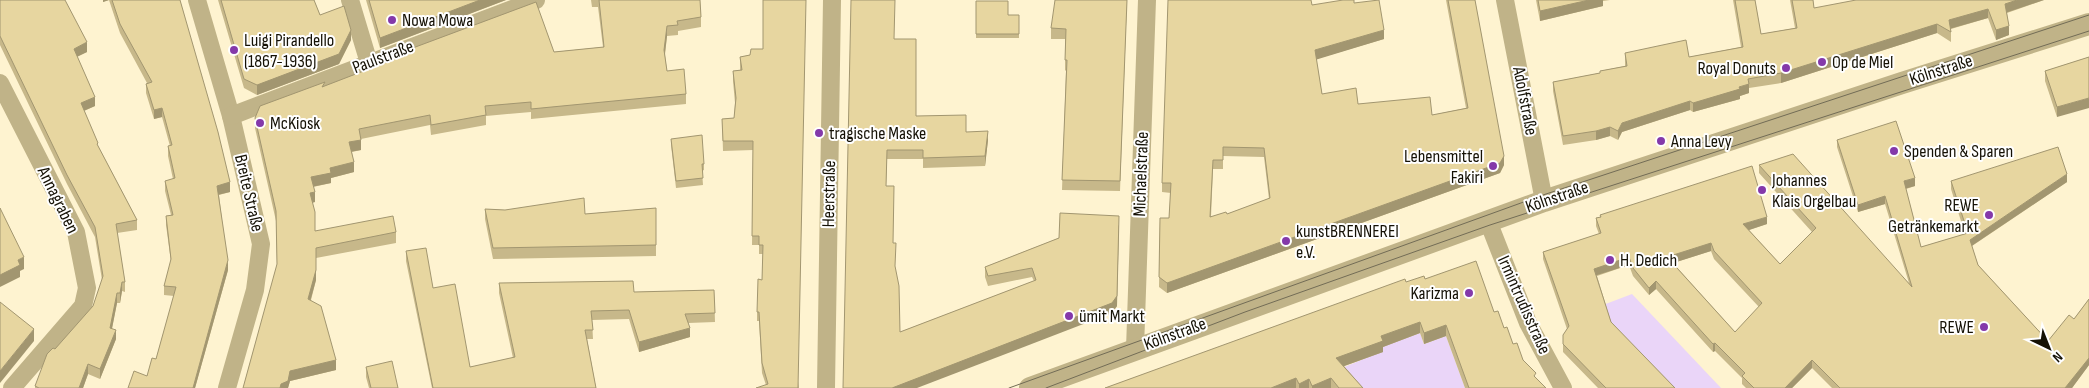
<svg xmlns="http://www.w3.org/2000/svg" width="2089" height="388" viewBox="0 0 2089 388" font-family="'Sofia Sans Condensed',sans-serif">
	<rect width="100%" height="100%" fill="#fef3d0"/>
	<!-- green -->
	<g fill="#ead5f8">
		<path d="M 1632,294 L 1721,388 L 1668,388 L 1604,322 L 1603,305 Z"/>
		<path d="M 1420,333 L 1424,344 L 1446,336 L 1465,388 L 1353,388 L 1337,370 L 1371,356 L 1381,347 Z"/>
	</g>
	<g fill="none" stroke-linecap="round" stroke-linejoin="round">
		<!-- minor -->
		<g stroke="#c0b388" stroke-width="18">
			<path d="M 197,0 L 231,116 L 261,244 L 255,290 L 227,388"/>
			<path d="M 350,0 L 369,63"/>
			<path d="M 1505,0 L 1544,201"/>
			<path d="M 0,83 L 76,232 L 87,288 L 83,306 L 12,388"/>
			<path d="M 231,116 L 536,0"/>
			<path d="M 1488,221 L 1528,323 L 1563,388"/>
			<path d="M 1135,349 L 1147,0"/>
			<path d="M 826,388 L 832,0"/>
		</g>
		<!-- tertiary -->
		<path stroke="#c0b388" stroke-width="22" d="M 1030,388 L 1544,201 L 1902,83 L 2089,24"/>
		<!-- tram -->
		<g stroke="#726c56" stroke-width="1">
			<path d="M 1009,388 L 1543,195 L 2089,15"/>
			<path d="M 1046,388 L 1245,312 L 1490,225 L 2089,31"/>
		</g>
	</g>
	<!-- wall -->
	<g fill="#c7b88a" fill-rule="evenodd">
		<path d="M 0,0 L 87,52 L 77,57 L 95,106 L 84,111 L 98,146 L 137,220 L 137,230 L 117,233 L 125,282 L 125,292 L 122,291 L 120,303 L 117,303 L 112,329 L 116,339 L 100,379 L 88,374 L 83,388 L 35,388 L 35,386 L 55,349 L 93,306 L 102,280 L 95,237 L 67,184 L 0,45 Z"/>
		<path d="M 103,0 L 180,0 L 230,192 L 219,195 L 228,270 L 195,388 L 128,388 L 147,376 L 156,359 L 174,296 L 164,295 L 164,286 L 171,262 L 166,225 L 166,216 L 171,215 L 165,191 L 165,181 L 173,179 L 168,156 L 168,146 L 170,146 L 162,117 L 154,119 L 146,93 L 146,84 L 147,83 L 120,33 L 109,0 L 103,2 Z"/>
		<path d="M 218,0 L 314,0 L 320,15 L 351,40 L 339,64 L 257,95 L 244,88 Z"/>
		<path d="M 366,0 L 506,0 L 380,48 Z"/>
		<path d="M 591,0 L 700,0 L 701,17 L 701,27 L 678,31 L 678,35 L 667,36 L 665,55 L 667,71 L 686,94 L 686,104 L 531,119 L 531,112 L 486,116 L 486,125 L 431,135 L 430,125 L 361,139 L 361,150 L 352,152 L 354,172 L 331,178 L 331,183 L 313,187 L 315,202 L 312,203 L 315,231 L 396,232 L 396,243 L 316,258 L 316,280 L 311,300 L 336,370 L 290,381 L 288,388 L 243,388 L 277,265 L 276,221 L 255,128 L 255,118 L 386,63 L 386,58 L 554,52 L 603,47 L 598,7 L 592,7 Z"/>
		<path d="M 1127,0 L 1120,191 L 1062,190 L 1066,71 L 1065,70 L 1065,39 L 1051,39 L 1051,28 Z"/>
		<path d="M 1446,0 L 1475,0 L 1504,165 L 1500,173 L 1167,293 L 1159,287 L 1160,218 L 1169,218 L 1171,193 L 1162,192 L 1162,183 L 1312,5 L 1354,3 L 1384,39 L 1316,59 L 1322,94 L 1358,104 L 1432,115 L 1466,108 ZM 1223,156 L 1264,157 L 1269,199 L 1227,214 L 1211,217 L 1213,169 L 1223,169 Z"/>
		<path d="M 1536,0 L 1610,0 L 1603,1 L 1603,6 L 1540,21 Z"/>
		<path d="M 1733,0 L 1755,0 L 1761,34 L 1795,28 L 1790,0 L 1813,0 L 1814,8 L 2044,0 L 2007,13 L 2009,35 L 1996,40 L 1988,18 L 1951,29 L 1951,42 L 1937,33 L 1781,83 L 1749,88 L 1749,93 L 1740,96 L 1740,99 L 1693,112 L 1690,110 L 1622,132 L 1618,140 L 1610,136 L 1596,140 L 1563,145 L 1553,91 L 1553,82 L 1600,73 L 1600,71 L 1625,66 L 1625,53 L 1689,57 L 1741,47 Z"/>
		<path d="M 976,1 L 1008,15 L 1019,15 L 1019,38 L 976,38 Z"/>
		<path d="M 895,39 L 916,116 L 966,132 L 988,140 L 985,166 L 923,168 L 923,159 L 887,159 L 886,186 L 895,268 L 900,332 L 1034,281 L 1032,277 L 988,286 L 985,277 L 985,267 L 1059,238 L 1117,306 L 1112,313 L 843,388 Z"/>
		<path d="M 750,55 L 799,388 L 766,385 L 762,373 L 759,321 L 757,321 L 757,312 L 762,280 L 763,254 L 759,254 L 759,245 L 752,245 L 753,150 L 723,151 L 722,119 L 734,118 L 735,103 L 733,81 L 733,71 L 740,70 L 740,57 Z"/>
		<path d="M 2089,57 L 2057,117 L 2045,81 L 2045,71 Z"/>
		<path d="M 671,139 L 704,164 L 704,170 L 702,171 L 703,185 L 676,188 L 671,145 Z"/>
		<path d="M 1837,140 L 1915,186 L 1906,189 L 1921,247 L 1965,234 L 1951,189 L 1951,181 L 2067,182 L 1972,246 L 1978,265 L 2048,341 L 2074,319 L 2089,299 L 2089,365 L 2072,388 L 1832,388 L 1812,368 L 1792,388 L 1746,388 L 1742,384 L 1742,378 L 1715,351 L 1713,352 L 1656,289 L 1649,295 L 1633,276 L 1629,265 L 1597,276 L 1611,322 L 1675,388 L 1598,388 L 1563,352 L 1563,335 L 1567,329 L 1543,259 L 1543,252 L 1599,234 L 1596,226 L 1596,218 L 1600,217 L 1600,215 L 1767,224 L 1749,230 L 1780,264 L 1812,232 L 1759,173 L 1759,165 L 1909,283 L 1885,204 L 1858,212 L 1837,147 ZM 1711,251 L 1714,259 L 1759,307 L 1735,332 L 1673,263 Z"/>
		<path d="M 656,208 L 656,256 L 493,259 L 485,219 L 485,209 L 585,214 Z"/>
		<path d="M 406,251 L 433,288 L 470,367 L 513,358 L 499,293 L 499,283 L 634,292 L 714,290 L 715,322 L 688,323 L 690,337 L 639,352 L 629,319 L 592,320 L 593,339 L 587,339 L 596,388 L 432,388 L 406,261 Z"/>
		<path d="M 1425,279 L 1494,312 L 1523,360 L 1536,378 L 1546,388 L 1465,388 L 1446,336 L 1424,344 L 1420,333 L 1383,347 L 1383,352 L 1344,366 L 1363,388 L 1105,388 L 1406,282 Z"/>
		<path d="M 366,367 L 398,388 L 369,388 L 366,377 Z"/>
	</g>
	<!-- shaded-wall -->
	<g fill="#a29670">
		<path d="M 103,0 L 109,0 L 103,2 Z"/>
		<path d="M 480,0 L 506,0 L 380,48 L 380,38 Z"/>
		<path d="M 1589,0 L 1603,0 L 1603,6 L 1540,21 L 1540,11 Z"/>
		<path d="M 2017,0 L 2044,0 L 2005,13 L 2005,4 Z"/>
		<path d="M 1988,9 L 1988,18 L 1949,29 L 1949,20 Z"/>
		<path d="M 1937,24 L 1937,33 L 1781,83 L 1781,73 Z"/>
		<path d="M 667,26 L 667,36 L 664,60 L 664,50 Z"/>
		<path d="M 2009,26 L 2009,35 L 1996,40 L 1996,30 Z"/>
		<path d="M 351,30 L 351,40 L 339,64 L 257,95 L 257,85 Z"/>
		<path d="M 1384,30 L 1384,39 L 1315,60 L 1315,50 Z"/>
		<path d="M 87,42 L 87,52 L 74,58 L 74,49 Z"/>
		<path d="M 1749,84 L 1749,93 L 1740,96 L 1740,99 L 1693,112 L 1693,103 Z"/>
		<path d="M 95,97 L 95,106 L 81,112 L 81,103 Z"/>
		<path d="M 2089,98 L 2089,108 L 2057,117 L 2057,107 Z"/>
		<path d="M 1690,101 L 1690,110 L 1622,132 L 1618,140 L 1618,131 L 1622,123 Z"/>
		<path d="M 162,108 L 162,117 L 154,119 L 154,110 Z"/>
		<path d="M 1610,127 L 1610,136 L 1596,140 L 1596,131 Z"/>
		<path d="M 988,131 L 988,140 L 985,166 L 985,156 Z"/>
		<path d="M 361,140 L 361,150 L 349,152 L 349,142 Z"/>
		<path d="M 1504,156 L 1504,165 L 1500,173 L 1167,293 L 1167,283 Z"/>
		<path d="M 354,162 L 354,172 L 331,178 L 331,183 L 311,187 L 311,177 L 330,168 Z"/>
		<path d="M 2067,174 L 2067,182 L 1970,247 L 1970,240 Z"/>
		<path d="M 1915,178 L 1915,186 L 1904,189 L 1904,181 Z"/>
		<path d="M 230,182 L 230,192 L 217,195 L 217,186 Z"/>
		<path d="M 315,192 L 315,202 L 310,203 L 310,193 Z"/>
		<path d="M 1885,196 L 1885,204 L 1858,212 L 1858,205 Z"/>
		<path d="M 1767,217 L 1767,224 L 1743,232 L 1743,224 Z"/>
		<path d="M 1119,225 L 1117,306 L 1112,313 L 917,388 L 892,388 Z"/>
		<path d="M 1711,243 L 1711,251 L 1667,265 L 1667,257 Z"/>
		<path d="M 24,257 L 24,269 L 20,271 L 20,277 L 0,287 L 0,275 L 18,260 Z"/>
		<path d="M 1629,257 L 1629,265 L 1594,276 L 1594,269 Z"/>
		<path d="M 316,258 L 316,280 L 308,309 L 308,299 Z"/>
		<path d="M 228,260 L 228,270 L 195,388 L 193,388 Z"/>
		<path d="M 1656,281 L 1656,289 L 1649,295 L 1649,288 Z"/>
		<path d="M 122,282 L 122,291 L 120,303 L 120,293 Z"/>
		<path d="M 117,293 L 117,303 L 110,338 L 110,328 Z"/>
		<path d="M 1420,322 L 1420,333 L 1383,347 L 1383,352 L 1336,369 L 1336,358 L 1381,336 Z"/>
		<path d="M 1446,325 L 1446,336 L 1424,344 L 1424,333 Z"/>
		<path d="M 690,328 L 690,337 L 639,352 L 639,342 Z"/>
		<path d="M 34,329 L 34,341 L 0,383 L 0,371 Z"/>
		<path d="M 116,330 L 116,339 L 100,379 L 100,369 Z"/>
		<path d="M 1715,343 L 1715,351 L 1713,352 L 1713,344 Z"/>
		<path d="M 2089,358 L 2089,365 L 2072,388 L 2065,388 Z"/>
		<path d="M 336,360 L 336,370 L 290,381 L 288,388 L 280,388 L 281,384 L 290,371 Z"/>
		<path d="M 1812,360 L 1812,368 L 1792,388 L 1785,388 Z"/>
		<path d="M 88,364 L 88,374 L 83,388 L 79,388 Z"/>
		<path d="M 1296,378 L 1296,388 L 1271,388 Z"/>
		<path d="M 1331,378 L 1331,388 L 1312,388 L 1312,386 Z"/>
		<path d="M 1309,379 L 1309,388 L 1299,388 L 1299,384 Z"/>
	</g>
	<!-- building -->
	<g fill="#e7d6a0" stroke="#a29670" fill-rule="evenodd">
		<path d="M 0,0 L 65,0 L 87,42 L 74,49 L 95,97 L 81,103 L 98,143 L 97,144 L 137,220 L 116,224 L 125,282 L 122,282 L 120,293 L 117,293 L 110,328 L 116,330 L 100,369 L 88,364 L 79,388 L 39,388 L 35,386 L 47,354 L 53,348 L 55,349 L 93,306 L 103,276 L 95,227 L 67,175 L 0,36 Z"/>
		<path d="M 112,0 L 180,0 L 218,132 L 230,182 L 217,186 L 228,260 L 193,388 L 128,388 L 134,371 L 147,376 L 152,358 L 156,359 L 176,287 L 164,286 L 171,259 L 166,216 L 173,215 L 165,181 L 175,178 L 168,146 L 172,145 L 162,108 L 154,110 L 146,84 L 152,82 L 120,24 Z"/>
		<path d="M 221,0 L 314,0 L 320,15 L 344,6 L 351,30 L 339,54 L 257,85 L 244,79 Z"/>
		<path d="M 369,0 L 480,0 L 380,38 Z"/>
		<path d="M 599,0 L 700,0 L 701,17 L 677,21 L 678,25 L 667,26 L 664,50 L 667,71 L 684,69 L 686,94 L 531,109 L 531,102 L 485,106 L 486,115 L 431,125 L 430,115 L 359,129 L 361,140 L 349,142 L 354,162 L 330,168 L 331,173 L 311,177 L 315,192 L 310,193 L 315,212 L 315,231 L 393,216 L 396,232 L 316,248 L 316,270 L 308,299 L 321,306 L 336,360 L 290,371 L 288,381 L 281,384 L 280,388 L 243,388 L 277,264 L 276,211 L 255,118 L 260,106 L 325,82 L 322,87 L 387,62 L 386,58 L 536,2 L 554,52 L 604,47 Z"/>
		<path d="M 763,0 L 806,0 L 798,388 L 756,388 L 768,384 L 762,363 L 759,312 L 757,312 L 758,279 L 762,280 L 763,245 L 759,245 L 759,236 L 752,236 L 753,141 L 723,141 L 722,119 L 734,118 L 736,98 L 733,71 L 742,70 L 740,57 L 750,55 L 751,49 L 763,49 Z"/>
		<path d="M 851,0 L 895,0 L 894,39 L 916,39 L 916,116 L 966,115 L 966,132 L 988,131 L 985,156 L 923,158 L 923,150 L 887,150 L 886,186 L 894,186 L 893,243 L 896,243 L 895,266 L 899,286 L 900,332 L 1036,280 L 1032,268 L 988,276 L 985,267 L 1059,238 L 1060,213 L 1119,216 L 1117,296 L 1112,303 L 892,388 L 843,388 Z"/>
		<path d="M 1055,0 L 1127,0 L 1120,181 L 1062,180 L 1067,60 L 1065,60 L 1066,29 L 1051,28 Z"/>
		<path d="M 1168,0 L 1311,0 L 1312,5 L 1343,0 L 1354,0 L 1354,3 L 1379,0 L 1384,30 L 1315,50 L 1322,94 L 1356,88 L 1358,104 L 1430,97 L 1432,115 L 1468,108 L 1448,0 L 1475,0 L 1504,156 L 1500,163 L 1167,283 L 1159,277 L 1160,218 L 1169,218 L 1171,183 L 1162,183 ZM 1223,147 L 1264,148 L 1270,198 L 1227,214 L 1226,212 L 1210,217 L 1213,160 L 1223,160 Z"/>
		<path d="M 1538,0 L 1589,0 L 1540,11 Z"/>
		<path d="M 1735,0 L 1755,0 L 1761,34 L 1797,28 L 1792,0 L 1813,0 L 1814,8 L 1856,0 L 2017,0 L 2005,4 L 2009,26 L 1996,30 L 1988,9 L 1949,20 L 1951,32 L 1937,24 L 1781,73 L 1748,79 L 1749,84 L 1739,87 L 1740,89 L 1693,103 L 1690,101 L 1622,123 L 1618,131 L 1610,127 L 1596,131 L 1563,136 L 1553,82 L 1600,73 L 1600,71 L 1627,66 L 1625,53 L 1686,40 L 1689,57 L 1743,47 Z"/>
		<path d="M 976,1 L 1008,1 L 1008,15 L 1019,15 L 1019,34 L 976,34 Z"/>
		<path d="M 2089,57 L 2089,98 L 2057,107 L 2045,71 Z"/>
		<path d="M 1896,121 L 1915,178 L 1904,181 L 1921,247 L 1968,233 L 1951,181 L 2058,147 L 2067,174 L 1970,240 L 1978,265 L 2048,341 L 2069,315 L 2074,319 L 2089,299 L 2089,358 L 2065,388 L 1840,388 L 1812,360 L 1785,388 L 1754,388 L 1742,376 L 1745,373 L 1715,343 L 1713,344 L 1656,281 L 1649,288 L 1633,268 L 1629,257 L 1594,269 L 1611,322 L 1675,388 L 1606,388 L 1563,344 L 1563,335 L 1569,326 L 1543,252 L 1601,233 L 1596,218 L 1601,217 L 1600,215 L 1752,166 L 1767,217 L 1743,224 L 1780,264 L 1816,228 L 1759,165 L 1793,154 L 1912,287 L 1885,196 L 1858,205 L 1837,140 ZM 1711,243 L 1714,251 L 1762,303 L 1735,332 L 1667,257 Z"/>
		<path d="M 702,135 L 704,164 L 702,164 L 703,178 L 676,181 L 671,139 Z"/>
		<path d="M 584,198 L 585,214 L 656,208 L 656,245 L 493,248 L 485,209 L 505,210 Z"/>
		<path d="M 0,208 L 24,257 L 18,260 L 20,265 L 0,275 Z"/>
		<path d="M 426,248 L 433,288 L 455,284 L 470,367 L 515,357 L 499,283 L 633,281 L 634,292 L 714,290 L 715,313 L 685,314 L 690,328 L 639,342 L 629,310 L 591,311 L 593,330 L 585,330 L 596,388 L 433,388 L 406,251 Z"/>
		<path d="M 1476,261 L 1494,312 L 1498,311 L 1504,328 L 1507,327 L 1513,344 L 1517,343 L 1523,360 L 1536,373 L 1534,376 L 1546,388 L 1469,388 L 1446,325 L 1424,333 L 1420,322 L 1381,336 L 1383,341 L 1336,358 L 1363,388 L 1339,388 L 1331,378 L 1312,386 L 1309,379 L 1299,384 L 1296,378 L 1271,388 L 1105,388 L 1405,279 L 1406,282 L 1424,276 L 1425,279 Z"/>
		<path d="M 0,302 L 34,329 L 0,371 Z"/>
		<path d="M 392,361 L 398,388 L 371,388 L 366,367 Z"/>
	</g>
	<!-- markers -->
	<g fill="#8439aa" stroke="#fff" stroke-width="2">
		<circle cx="392" cy="20" r="5"/>
		<circle cx="234" cy="50" r="5"/>
		<circle cx="1822" cy="62" r="5"/>
		<circle cx="1786" cy="68" r="5"/>
		<circle cx="260" cy="123" r="5"/>
		<circle cx="819" cy="133" r="5"/>
		<circle cx="1661" cy="141" r="5"/>
		<circle cx="1894" cy="151" r="5"/>
		<circle cx="1493" cy="166" r="5"/>
		<circle cx="1762" cy="190" r="5"/>
		<circle cx="1989" cy="215" r="5"/>
		<circle cx="1286" cy="241" r="5"/>
		<circle cx="1610" cy="260" r="5"/>
		<circle cx="1469" cy="293" r="5"/>
		<circle cx="1069" cy="316" r="5"/>
		<circle cx="1984" cy="327" r="5"/>
	</g>
	<g text-anchor="middle" dominant-baseline="central" stroke-width="4" stroke-linejoin="round" paint-order="stroke">
		<!-- poi labels -->
		<g font-size="18" fill="#151105" stroke="#fff" text-anchor="start">
			<text x="402" y="20">Nowa Mowa</text>
			<text x="244" y="40">Luigi Pirandello<tspan x="244" dy="21">(1867-1936)</tspan></text>
			<text x="1832" y="62">Op de Miel</text>
			<text x="1776" y="68" text-anchor="end">Royal Donuts</text>
			<text x="270" y="123">McKiosk</text>
			<text x="829" y="133">tragische Maske</text>
			<text x="1671" y="141">Anna Levy</text>
			<text x="1904" y="151">Spenden &amp; Sparen</text>
			<text x="1483" y="156" text-anchor="end">Lebensmittel<tspan x="1483" dy="21">Fakiri</tspan></text>
			<text x="1772" y="180">Johannes<tspan x="1772" dy="21">Klais Orgelbau</tspan></text>
			<text x="1979" y="205" text-anchor="end">REWE<tspan x="1979" dy="21">Getränkemarkt</tspan></text>
			<text x="1296" y="231">kunstBRENNEREI<tspan x="1296" dy="21">e.V.</tspan></text>
			<text x="1620" y="260">H. Dedich</text>
			<text x="1459" y="293" text-anchor="end">Karizma</text>
			<text x="1079" y="316">ümit Markt</text>
			<text x="1974" y="327" text-anchor="end">REWE</text>
		</g>
		<!-- street labels -->
		<g font-size="18" fill="#151105" stroke="#fff">
			<text transform="translate(383 57) rotate(-21)">Paulstraße</text>
			<text transform="translate(1941 70) rotate(-18)">Kölnstraße</text>
			<text transform="translate(1525 101) rotate(79)">Adolfstraße</text>
			<text transform="translate(1141 174) rotate(-88)">Michaelstraße</text>
			<text transform="translate(249 193) rotate(77)">Breite Straße</text>
			<text transform="translate(829 194) rotate(-89)">Heerstraße</text>
			<text transform="translate(1557 197) rotate(-19)">Kölnstraße</text>
			<text transform="translate(58 200) rotate(64)">Annagraben</text>
			<text transform="translate(1524 305) rotate(66)">Irmintrudisstraße</text>
			<text transform="translate(1175 334) rotate(-20)">Kölnstraße</text>
		</g>
	</g>
	<!-- north arrow -->
	<g transform="translate(2049 348) rotate(137)" stroke="#ffffff" stroke-width="4" paint-order="stroke">
	<path d="M0-4L9 19L0 12L-9 19Z" fill="#151105"/>
	<text y="-8" font-size="14" font-weight="bold" text-anchor="middle" fill="#151105">N</text>
	</g>
</svg>
